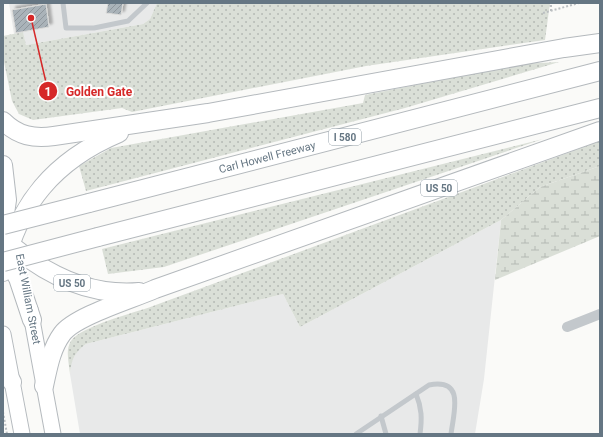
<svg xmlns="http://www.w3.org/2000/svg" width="603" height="437" viewBox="0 0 603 437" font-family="Roboto,sans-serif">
	<defs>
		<pattern id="grass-dots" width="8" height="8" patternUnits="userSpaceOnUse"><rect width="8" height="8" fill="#dadfd7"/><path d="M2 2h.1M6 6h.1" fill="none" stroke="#b4b9b4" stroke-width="1.8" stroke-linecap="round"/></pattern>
		<pattern id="wetland-marsh" width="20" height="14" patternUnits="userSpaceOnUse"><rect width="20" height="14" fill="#dadfd7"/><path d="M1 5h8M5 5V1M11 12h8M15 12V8" fill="none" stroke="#b4b9b4"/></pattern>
		<pattern id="building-hatch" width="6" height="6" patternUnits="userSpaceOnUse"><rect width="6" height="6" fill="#aab3b9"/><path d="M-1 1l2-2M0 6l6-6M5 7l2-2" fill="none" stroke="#8e969c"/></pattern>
		<filter id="shadow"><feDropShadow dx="3.5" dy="-3.5" stdDeviation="1" flood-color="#0004"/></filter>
	</defs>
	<rect width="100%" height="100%" fill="#fafaf8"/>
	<!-- built -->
	<g fill="#e8e9e9">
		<path d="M 9,3 L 157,3 L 150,19 L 143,24 L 26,45 L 23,33 L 14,34 Z"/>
		<path d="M 501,220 L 484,379 L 475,434 L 80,434 L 70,374 L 71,363 L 77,351 L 86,344 L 283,294 L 300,327 Z"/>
	</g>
	<!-- grass -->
	<g fill="url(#grass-dots)">
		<path d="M 157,3 L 550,3 L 545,40 L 366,66 L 132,112 L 122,108 L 33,120 L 19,114 L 12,101 L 3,57 L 3,36 L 23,32 L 26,45 L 143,24 L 150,19 Z"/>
		<path d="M 559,62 L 405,108 L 86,191 L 79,166 L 111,148 L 363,103 L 365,95 L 521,64 Z"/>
		<path d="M 543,139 L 164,267 L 108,274 L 102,249 Z"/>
		<path d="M 600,141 L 600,166 L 540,187 L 501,220 L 300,327 L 283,294 L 86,344 C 75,352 71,360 70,374 C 69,363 65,350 71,341 C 81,326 134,313 153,306 Z"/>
	</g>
	<!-- wetland -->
	<path fill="url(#wetland-marsh)" d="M 600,166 L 600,236 L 495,280 L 501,220 L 540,187 Z"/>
	<!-- building -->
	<g fill="url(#building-hatch)" stroke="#dcdcda" filter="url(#shadow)">
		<path d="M 108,3 L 123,3 L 121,15 L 106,13 Z"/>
		<path d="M 46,4 L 49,27 L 16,33 L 12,10 Z"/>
	</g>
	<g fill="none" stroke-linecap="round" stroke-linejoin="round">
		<defs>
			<g id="primary">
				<path d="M 30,309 L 53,434"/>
				<path d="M 3,334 L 22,434"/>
			</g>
			<g id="highway">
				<path d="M 3,121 C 18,136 34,139 54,136 L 208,113 L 564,48 L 600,43"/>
				<path d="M 3,165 L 7,200 L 3,227"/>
				<path id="s1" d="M 89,203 L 600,71"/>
				<path d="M 98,237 L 600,108"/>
				<path d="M 16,249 C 52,278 92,296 139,292"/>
				<path d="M 3,253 L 18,278 L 32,320"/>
				<path d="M 3,272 C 17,204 55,160 119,133"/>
				<path d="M 3,368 L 12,382"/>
				<path d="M 44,386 C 48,368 51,349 62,334 C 75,316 133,299 155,289 L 600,131"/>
			</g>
		</defs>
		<!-- primary casing -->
		<use href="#primary" stroke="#b5babe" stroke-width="17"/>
		<!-- highway casing -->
		<use href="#highway" stroke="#b4b9bd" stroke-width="20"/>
		<!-- path -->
		<g stroke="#bbbfc2" stroke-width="2" stroke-dasharray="2 2" stroke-linecap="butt">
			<path d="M 551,11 L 551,3"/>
			<path d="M 543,13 L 579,3"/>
			<path d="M 3,412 L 7,434"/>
		</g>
		<!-- lane -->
		<g stroke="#c3c8cc" stroke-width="5">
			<path d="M 63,3 L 66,28 L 94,28 L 128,21 L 147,3"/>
			<path d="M 416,394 C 422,408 422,419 420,434"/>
			<path d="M 381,416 L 386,434"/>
			<path d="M 356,434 L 429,385 C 465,378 454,411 451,434"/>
		</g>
		<!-- street -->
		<path stroke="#c3c8cc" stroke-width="10" d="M 567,327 L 600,314"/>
		<!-- primary -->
		<use href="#primary" stroke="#fff" stroke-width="15"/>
		<!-- highway -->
		<use href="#highway" stroke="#fff" stroke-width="18"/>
		<defs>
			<g id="highway-bridge">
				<path d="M 3,225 L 89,203"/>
				<path d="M 3,262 L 98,237"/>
			</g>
		</defs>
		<!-- highway-bridge casing -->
		<use href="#highway-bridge" stroke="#b4b9bd" stroke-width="20" stroke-linecap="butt"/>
		<!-- highway-bridge -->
		<use href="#highway-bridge" stroke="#fff" stroke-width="18"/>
	</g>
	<g text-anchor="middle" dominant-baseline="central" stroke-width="4" stroke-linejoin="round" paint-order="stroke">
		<!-- shield labels -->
		<g fill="#fff" stroke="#939fa8" stroke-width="1">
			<rect x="329" y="129" width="32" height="16" rx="3"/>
			<rect x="421" y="180" width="36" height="16" rx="3"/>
			<rect x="54" y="275" width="36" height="16" rx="3"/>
		</g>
		<g font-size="10" font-weight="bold" fill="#657683">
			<text x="345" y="137">I 580</text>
			<text x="439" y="188">US 50</text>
			<text x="72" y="283">US 50</text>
		</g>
		<!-- street labels -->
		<g font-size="11" fill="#657683" stroke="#fff">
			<text stroke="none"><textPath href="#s1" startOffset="184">Carl Howell Freeway</textPath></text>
			<text transform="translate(28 299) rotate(79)">East William Street</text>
		</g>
	</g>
	<!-- callouts -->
	<path fill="none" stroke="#d62828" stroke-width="1.5" d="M31 18L48 91"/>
	<g fill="#d62828" stroke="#fff" stroke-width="1.5">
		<circle cx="31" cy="18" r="4"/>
		<circle cx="48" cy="91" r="10"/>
	</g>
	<g font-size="12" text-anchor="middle" font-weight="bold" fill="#fff">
		<text x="48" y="96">1</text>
	</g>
	<g font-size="12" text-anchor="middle" font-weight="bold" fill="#d62828" stroke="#fff" stroke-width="4" stroke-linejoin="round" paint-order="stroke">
		<text x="99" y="96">Golden Gate</text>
	</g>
	<!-- border -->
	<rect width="603" height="437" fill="none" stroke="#657683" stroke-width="8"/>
</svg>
